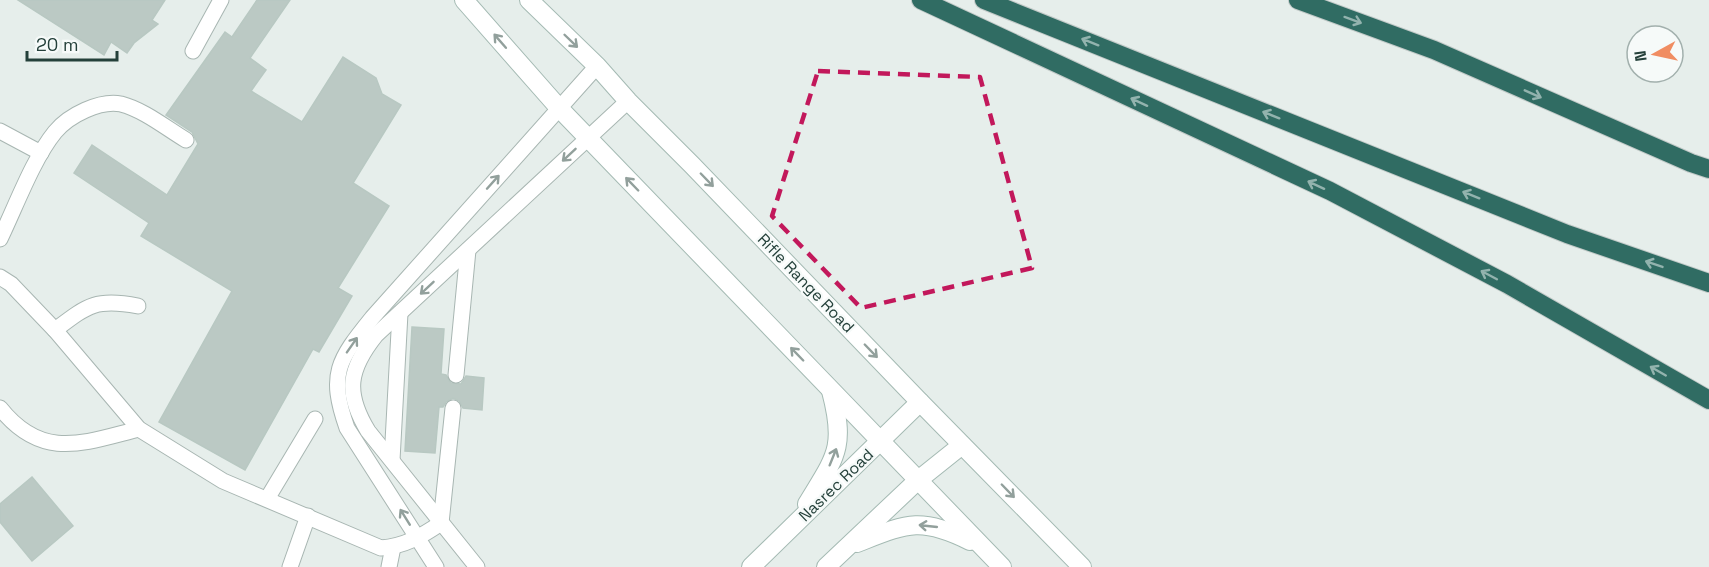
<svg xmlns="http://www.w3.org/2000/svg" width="1709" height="567" viewBox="0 0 1709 567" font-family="'Space Grotesk',sans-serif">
	<rect width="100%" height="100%" fill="#e6eeeb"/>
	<!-- building -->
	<g fill="#bbc9c4" stroke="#b8c8c2" stroke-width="1.5">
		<path d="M 18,0 L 165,0 L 152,20 L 158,24 L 134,43 L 127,53 L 111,42 L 104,55 Z"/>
		<path d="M 257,0 L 290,0 L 250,58 L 266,70 L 251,91 L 302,122 L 343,57 L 376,78 L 382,94 L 401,105 L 353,183 L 389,206 L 338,288 L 352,296 L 319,352 L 313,349 L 245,470 L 159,422 L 232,291 L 141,236 L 149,223 L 74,173 L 92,145 L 167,195 L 198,144 L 192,132 L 166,115 L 225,32 L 232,37 Z"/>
		<path d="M 412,327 L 444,329 L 441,374 L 446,375 L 451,383 L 461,384 L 466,376 L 484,378 L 482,410 L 463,408 L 459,401 L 453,398 L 446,402 L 443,407 L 439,407 L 435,453 L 405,451 Z"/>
		<path d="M 32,477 L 73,526 L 32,561 L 0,522 L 0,504 Z"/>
	</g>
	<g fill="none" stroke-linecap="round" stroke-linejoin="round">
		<defs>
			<g id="lane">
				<path d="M 193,51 L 221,0"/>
				<path d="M 0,131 L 41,153"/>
				<path d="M 0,239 C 16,206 33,159 55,132 C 69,115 100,100 121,104 C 144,110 166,128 186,140"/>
				<path d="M 0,277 L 11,284 L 55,330 L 139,429 L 223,481 L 381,548 C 405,546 422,536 441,523 L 453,408"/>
				<path d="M 55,330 C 88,305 96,298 138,306"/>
				<path d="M 456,375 L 468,250"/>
				<path d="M 0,408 C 42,461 83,443 139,429"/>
				<path d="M 392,460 L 400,313"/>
				<path d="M 267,499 L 315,419"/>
				<path d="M 290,567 L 308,516"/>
				<path d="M 389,567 L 393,547"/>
				<path d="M 436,567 L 347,428 C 328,374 338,360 372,318 L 597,66"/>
				<path d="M 477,567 L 368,431 C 345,393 348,370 376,335 L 628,101"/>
			</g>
			<g id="secondary">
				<path d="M 464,0 L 559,108 L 1002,567"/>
				<path d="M 529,0 L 597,66 L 628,101 L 692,165 L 920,402 L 1082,567"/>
				<path d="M 807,504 C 836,456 846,448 831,391"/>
				<path d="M 857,543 C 906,524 920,516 970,541"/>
				<path d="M 751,567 L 920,402"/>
				<path d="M 826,567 L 917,481 L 962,445"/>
			</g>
			<g id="highway">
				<path d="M 921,0 L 1330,191 L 1507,284 L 1709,400"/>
				<path d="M 984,0 L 1567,234 L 1709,283"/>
				<path d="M 1298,0 L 1434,50 L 1691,163 L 1709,169"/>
			</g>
		</defs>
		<!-- lane casing -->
		<use href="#lane" stroke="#a8b6b2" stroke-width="17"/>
		<!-- secondary casing -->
		<use href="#secondary" stroke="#a4bab3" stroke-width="20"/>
		<!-- highway casing -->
		<use href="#highway" stroke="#c2cac8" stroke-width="20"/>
		<!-- lane -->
		<use href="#lane" stroke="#fff" stroke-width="15"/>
		<!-- secondary -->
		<use href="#secondary" stroke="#fff" stroke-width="18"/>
		<!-- highway -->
		<use href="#highway" stroke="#306c63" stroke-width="18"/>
	</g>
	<!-- one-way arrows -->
	<defs><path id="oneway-shaft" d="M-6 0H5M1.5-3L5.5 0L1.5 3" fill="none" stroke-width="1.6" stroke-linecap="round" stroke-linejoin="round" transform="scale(1.5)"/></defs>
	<g stroke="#93b3ae">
		<use href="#oneway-shaft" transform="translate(1353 20) rotate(20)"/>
		<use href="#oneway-shaft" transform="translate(1090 42) rotate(-158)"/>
		<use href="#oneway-shaft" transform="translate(1533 94) rotate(24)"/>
		<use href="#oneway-shaft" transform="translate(1139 102) rotate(-155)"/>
		<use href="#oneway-shaft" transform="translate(1271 115) rotate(-158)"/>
		<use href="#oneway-shaft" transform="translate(1316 185) rotate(-155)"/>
		<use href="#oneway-shaft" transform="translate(1471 195) rotate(-158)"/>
		<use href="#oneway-shaft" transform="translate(1654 264) rotate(-161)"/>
		<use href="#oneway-shaft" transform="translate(1489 275) rotate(-152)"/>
		<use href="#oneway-shaft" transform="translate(1658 371) rotate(-150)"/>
	</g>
	<g stroke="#92a09c">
		<use href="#oneway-shaft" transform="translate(500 41) rotate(-131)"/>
		<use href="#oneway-shaft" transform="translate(571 41) rotate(44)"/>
		<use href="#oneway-shaft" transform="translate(569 155) rotate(137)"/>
		<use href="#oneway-shaft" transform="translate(707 180) rotate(46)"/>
		<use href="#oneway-shaft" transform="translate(493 182) rotate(-48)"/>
		<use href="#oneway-shaft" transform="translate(632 184) rotate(-134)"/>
		<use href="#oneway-shaft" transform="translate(427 288) rotate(137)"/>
		<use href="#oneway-shaft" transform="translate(352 345) rotate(-55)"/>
		<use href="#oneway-shaft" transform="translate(871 351) rotate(46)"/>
		<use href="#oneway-shaft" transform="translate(797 354) rotate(-134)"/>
		<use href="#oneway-shaft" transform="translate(833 457) rotate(-68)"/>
		<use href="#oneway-shaft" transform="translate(1008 491) rotate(46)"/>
		<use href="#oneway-shaft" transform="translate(405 517) rotate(-122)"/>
		<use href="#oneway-shaft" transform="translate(928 526) rotate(-174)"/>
	</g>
	<!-- marked area -->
	<path fill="none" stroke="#c2185b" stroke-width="4.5" stroke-dasharray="12 8" stroke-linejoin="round" d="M 818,71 L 980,77 L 1032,268 L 861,308 L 772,216 Z"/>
	<g text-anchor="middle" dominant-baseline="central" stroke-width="4.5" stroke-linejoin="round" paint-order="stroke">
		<!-- street labels -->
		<g font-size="16" fill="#24403a" stroke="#f6faf9">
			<text transform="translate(806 283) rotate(46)">Rifle Range Road</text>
			<text transform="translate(836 485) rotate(-44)">Nasrec Road</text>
		</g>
	</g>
	<!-- north arrow -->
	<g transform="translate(1655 54) rotate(262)"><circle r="28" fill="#f6faf9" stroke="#a2b0ad" stroke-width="1.5"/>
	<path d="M0-4.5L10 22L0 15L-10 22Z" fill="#f08d62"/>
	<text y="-9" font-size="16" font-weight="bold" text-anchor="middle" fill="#24403a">N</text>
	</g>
	<!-- scale -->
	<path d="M27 51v9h90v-9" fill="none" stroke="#24403a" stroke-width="3"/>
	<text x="36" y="51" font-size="18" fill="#24403a" stroke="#f6faf9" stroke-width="4.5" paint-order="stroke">20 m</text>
</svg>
